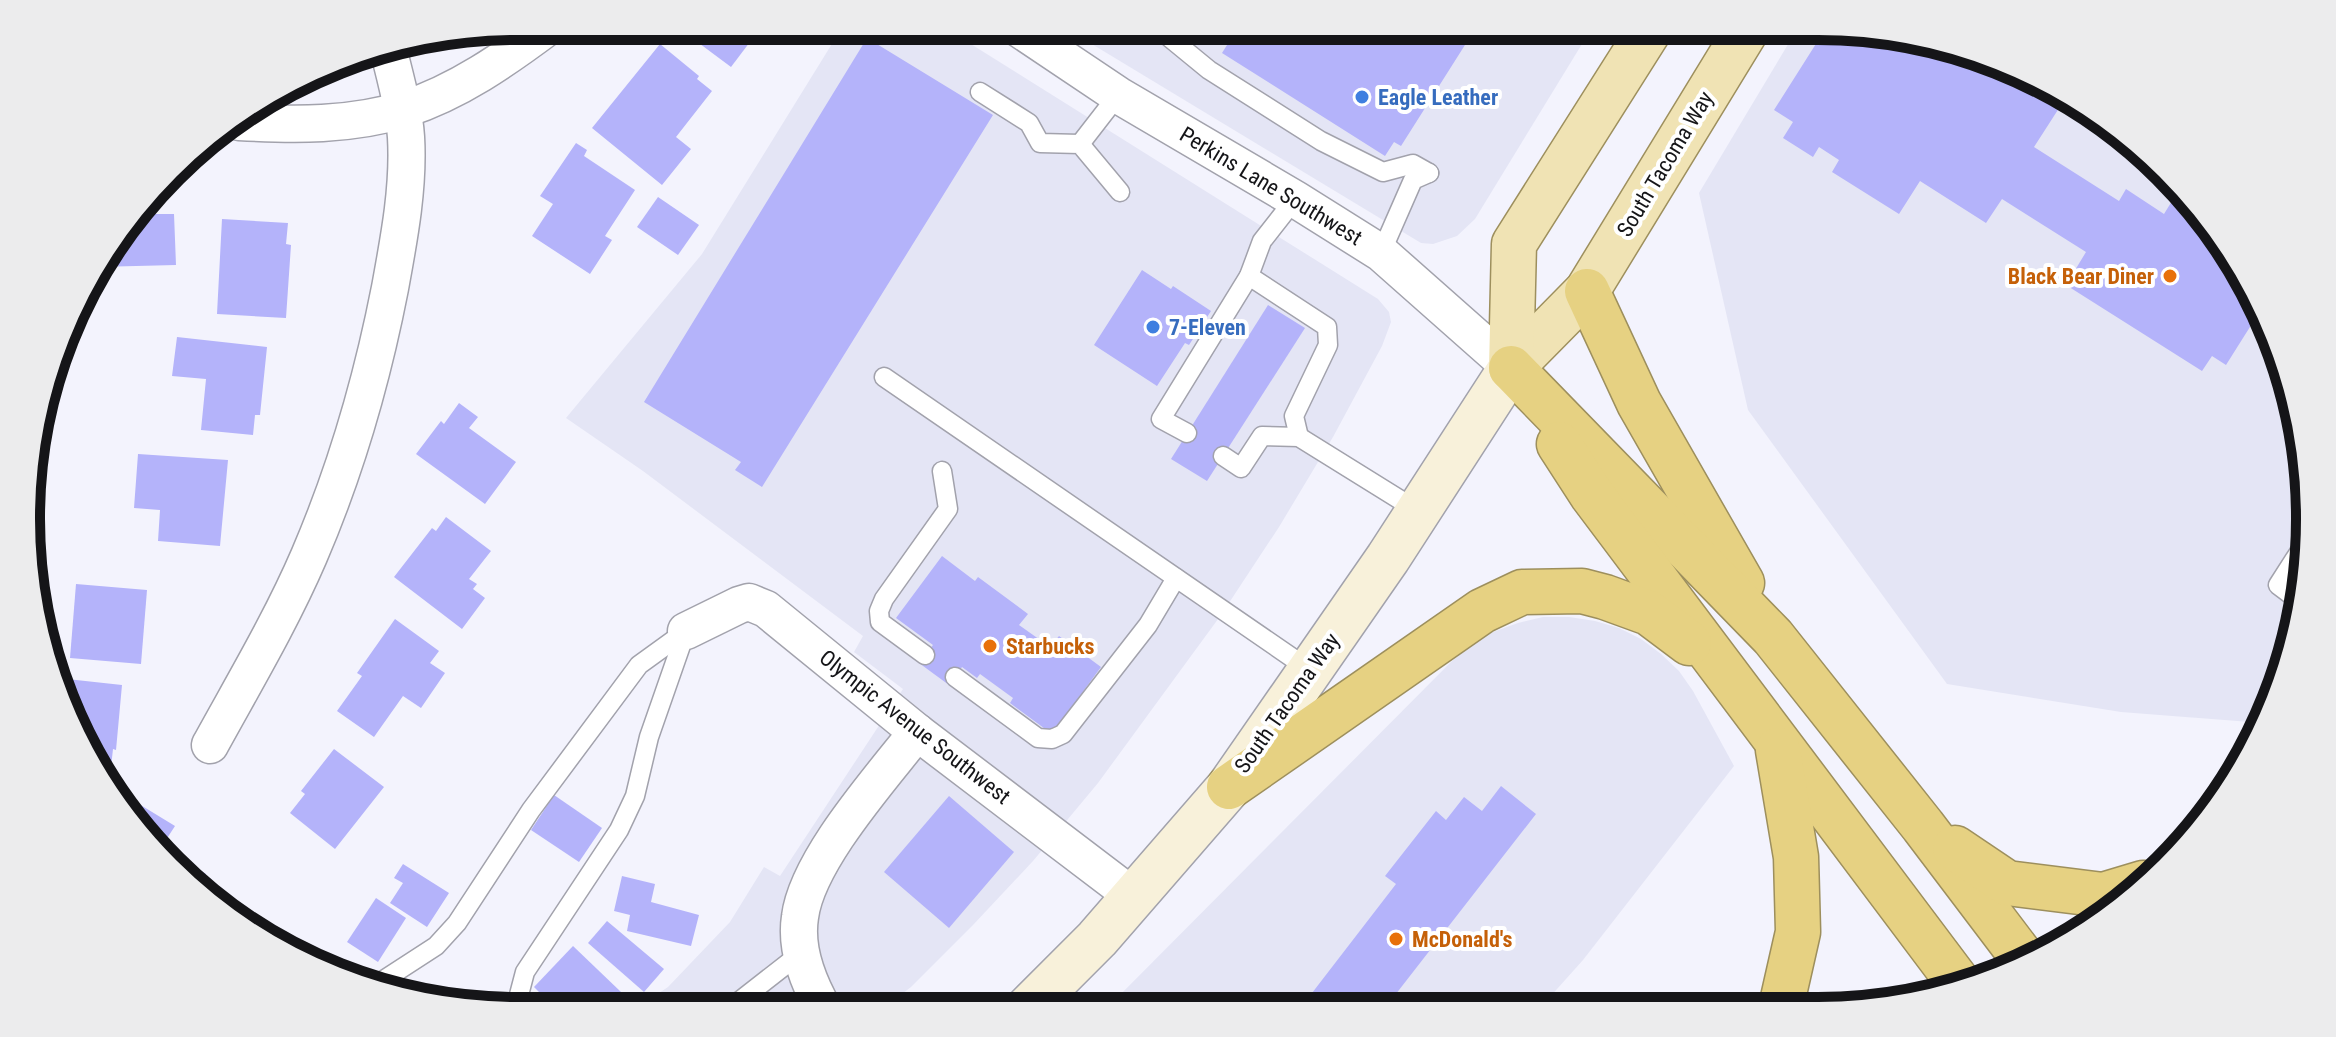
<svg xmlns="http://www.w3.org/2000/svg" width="2336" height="1037" viewBox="0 0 2336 1037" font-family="'Roboto Condensed',sans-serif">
	<rect width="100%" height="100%" fill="#f3f3fd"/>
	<!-- built -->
	<g fill="#e4e5f5">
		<path d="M 843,26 L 942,26 L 1378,299 L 1389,312 L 1391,322 L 1382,346 L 1333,437 L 1279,527 L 1221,615 L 1098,783 L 1033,861 L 973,925 L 911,987 L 881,1010 L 632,1011 L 668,987 L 730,922 L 764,867 L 780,876 L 903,689 L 854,652 L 863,636 L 643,471 L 566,418 L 702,254 Z"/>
		<path d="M 1062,26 L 1593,26 L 1475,219 L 1457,236 L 1433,244 L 1421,243 Z"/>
		<path d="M 1799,26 L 1818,26 L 2006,63 L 2165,170 L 2272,330 L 2310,518 L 2273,707 L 2263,723 L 2121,712 L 1947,684 L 1748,410 L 1699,193 Z"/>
		<path d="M 1543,617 L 1569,617 L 1595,621 L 1619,628 L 1641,639 L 1661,654 L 1679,671 L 1693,691 L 1734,766 L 1583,960 L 1540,1008 L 1106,1009 L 1451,662 L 1471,645 L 1493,632 L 1518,623 Z"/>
	</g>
	<!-- building -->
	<g fill="#b4b3fa">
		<path d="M 682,26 L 762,26 L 731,67 L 680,29 Z"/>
		<path d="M 1239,26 L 1477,26 L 1401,146 L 1394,142 L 1385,156 L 1222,53 Z"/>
		<path d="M 1826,28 L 2006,63 L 2063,102 L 2034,147 L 2119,201 L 2126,189 L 2164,214 L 2172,201 L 2197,217 L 2204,228 L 2199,236 L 2217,248 L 2260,311 L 2226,365 L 2212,356 L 2202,371 L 2066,285 L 2086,252 L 2002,199 L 1986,223 L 1920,181 L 1899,214 L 1832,172 L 1839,160 L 1819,147 L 1813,157 L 1783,138 L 1793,122 L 1774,110 Z"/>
		<path d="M 867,38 L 993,115 L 762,487 L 735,470 L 741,462 L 644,402 Z"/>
		<path d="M 660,44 L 699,76 L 697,79 L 712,91 L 676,137 L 691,149 L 662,185 L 592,128 Z"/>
		<path d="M 576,143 L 587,150 L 584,156 L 635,190 L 605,236 L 612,240 L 590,274 L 532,236 L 553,204 L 540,196 Z"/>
		<path d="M 658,197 L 699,225 L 678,255 L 637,227 Z"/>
		<path d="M 146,207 L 156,207 L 156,214 L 174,214 L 176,265 L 96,267 Z"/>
		<path d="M 222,219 L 288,223 L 286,244 L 291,245 L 286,318 L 217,314 Z"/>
		<path d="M 1142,270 L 1171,289 L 1173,286 L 1211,311 L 1189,345 L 1185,343 L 1157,386 L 1094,345 Z"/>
		<path d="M 1268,305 L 1305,328 L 1207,481 L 1171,459 Z"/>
		<path d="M 177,337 L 267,347 L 260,415 L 255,415 L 253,435 L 201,430 L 206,379 L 172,376 Z"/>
		<path d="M 459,403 L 478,417 L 469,428 L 516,462 L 485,504 L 416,454 L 441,421 L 444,424 Z"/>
		<path d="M 138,454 L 228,460 L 220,546 L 158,541 L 160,510 L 134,508 Z"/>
		<path d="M 446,517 L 491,551 L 469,579 L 477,584 L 473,589 L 485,598 L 462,629 L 394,577 L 432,528 L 436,531 Z"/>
		<path d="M 942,556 L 975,581 L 978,577 L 1028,614 L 1019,625 L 1050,647 L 1059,636 L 1101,667 L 1052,734 L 1010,703 L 1013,698 L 980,674 L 977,678 L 962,667 L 949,685 L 919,663 L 933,645 L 896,618 Z"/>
		<path d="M 76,584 L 147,590 L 141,664 L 70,658 Z"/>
		<path d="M 395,619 L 439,651 L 430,663 L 445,673 L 421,708 L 403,696 L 374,737 L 337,711 L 362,676 L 357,673 Z"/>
		<path d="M 67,679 L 122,685 L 116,750 L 113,749 L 109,785 L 92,764 L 66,688 Z"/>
		<path d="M 334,749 L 384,787 L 335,849 L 290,813 L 305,794 L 301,791 Z"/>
		<path d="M 1501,786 L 1536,814 L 1385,1008 L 1331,1008 L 1312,993 L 1396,884 L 1385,876 L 1436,811 L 1446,820 L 1464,797 L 1482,811 Z"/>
		<path d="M 554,795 L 602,828 L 579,862 L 531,830 Z"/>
		<path d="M 949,796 L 1014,852 L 949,928 L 884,872 Z"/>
		<path d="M 134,801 L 175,826 L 162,846 L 206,874 L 196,890 L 129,809 Z"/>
		<path d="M 403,864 L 449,893 L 427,927 L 390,903 L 403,883 L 394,878 Z"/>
		<path d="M 622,876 L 655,884 L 651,902 L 699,915 L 691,946 L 627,931 L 630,915 L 614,911 Z"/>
		<path d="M 376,898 L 406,918 L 378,962 L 347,942 Z"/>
		<path d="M 607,921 L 664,969 L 644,992 L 588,943 Z"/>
		<path d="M 573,946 L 621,992 L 603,1011 L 558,1011 L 534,987 Z"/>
	</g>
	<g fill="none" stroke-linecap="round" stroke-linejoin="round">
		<defs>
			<g id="lane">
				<path d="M 1159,29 L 1209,70 L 1321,141 L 1383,172 L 1413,164 L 1429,173"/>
				<path d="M 980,92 L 1029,123 L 1040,143 L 1080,144 L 1120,192"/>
				<path d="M 1080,144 L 1118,95"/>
				<path d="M 1381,253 L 1413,180 L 1429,173"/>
				<path d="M 1249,276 L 1327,327 L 1328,345 L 1294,416 L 1299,437"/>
				<path d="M 884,377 L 1310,670"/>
				<path d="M 1187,433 L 1161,419 L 1249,276 L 1262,241 L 1295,199"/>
				<path d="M 1223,456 L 1241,468 L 1262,436 L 1299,437 L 1418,511"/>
				<path d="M 2294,597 L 2278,585 L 2305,543"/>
				<path d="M 925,655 L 880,622 L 879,611 L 884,599 L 948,509 L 942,471"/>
				<path d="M 955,677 L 1038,738 L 1052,739 L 1063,734 L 1148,625 L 1176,578"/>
				<path d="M 379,983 L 436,946 L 457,923 L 531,810 L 639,665 L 686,631"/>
				<path d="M 515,1010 L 525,972 L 619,830 L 635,796 L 649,737 L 686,631"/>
				<path d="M 728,1010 L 801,953"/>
			</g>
			<g id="street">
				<path d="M 1015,26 L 1118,95 L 1295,199 L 1381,253 L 1511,368"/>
				<path d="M 239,122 C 294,125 351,126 405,109 C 458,92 505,59 549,26"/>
				<path d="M 686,631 L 739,605 L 749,602 L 766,609 L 917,732 L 1134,897"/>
				<path d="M 210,745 C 244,683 281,621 309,556 C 346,470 372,380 390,288 C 399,239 409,187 406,137 C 404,107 395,77 388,48"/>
				<path d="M 824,1010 C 808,982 795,949 800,917 C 807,860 882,777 917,732"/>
			</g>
			<path id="secondary" d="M 1027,1009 L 1097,939 L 1229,787 L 1388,558 L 1511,368"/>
			<g id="primary">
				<path d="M 1511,368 L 1587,291 L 1749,26"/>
				<path d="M 1511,368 L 1514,244 L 1652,26"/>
			</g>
			<g id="highway">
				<path d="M 1587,291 L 1639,403 L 1742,583"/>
				<path d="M 1511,368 L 1773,637 L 1923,826 L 2026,962"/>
				<path d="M 1559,444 L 1592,495 L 1961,986"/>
				<path d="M 1778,750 L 1796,857 L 1798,932 L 1781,1007"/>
				<path d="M 1229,787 L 1482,611 L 1522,592 L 1582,591 L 1605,597 L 1649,613 L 1689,643"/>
				<path d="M 1955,848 L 2007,883 L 2103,895 L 2143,883"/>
			</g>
		</defs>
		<!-- lane casing -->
		<use href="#lane" stroke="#a2a2ac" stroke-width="21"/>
		<!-- street casing -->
		<use href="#street" stroke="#a2a2ac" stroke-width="39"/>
		<!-- secondary casing -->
		<use href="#secondary" stroke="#a2a2ac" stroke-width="47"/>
		<!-- primary casing -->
		<use href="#primary" stroke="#9d8f5d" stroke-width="47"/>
		<!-- highway casing -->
		<use href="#highway" stroke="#9d8f5d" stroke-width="47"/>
		<!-- lane -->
		<use href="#lane" stroke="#fff" stroke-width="18"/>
		<!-- street -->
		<use href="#street" stroke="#fff" stroke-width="36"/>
		<!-- secondary -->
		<use href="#secondary" stroke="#f8f1da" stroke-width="44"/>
		<!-- primary -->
		<use href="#primary" stroke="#f0e3b4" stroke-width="44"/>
		<!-- highway -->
		<use href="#highway" stroke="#e6d182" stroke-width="44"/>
	</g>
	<!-- markers -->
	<g fill="#3f7fe0" stroke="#fff" stroke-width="3">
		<circle cx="1362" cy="97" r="8"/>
		<circle cx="1153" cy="327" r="8"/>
	</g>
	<g fill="#e8710a" stroke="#fff" stroke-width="3">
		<circle cx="2170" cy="276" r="8"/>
		<circle cx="990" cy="646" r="8"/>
		<circle cx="1396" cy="939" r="8"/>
	</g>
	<g text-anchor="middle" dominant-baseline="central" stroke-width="8" stroke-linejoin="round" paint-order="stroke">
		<!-- shop labels -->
		<g font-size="22" font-weight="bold" fill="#366cbe" stroke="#fff" text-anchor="start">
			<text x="1378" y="97">Eagle Leather</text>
			<text x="1169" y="327">7-Eleven</text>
		</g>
		<!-- street labels -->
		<g font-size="22" fill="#151518" stroke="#fff">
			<text transform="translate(1665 164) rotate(-59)">South Tacoma Way</text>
			<text transform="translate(1271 186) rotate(31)">Perkins Lane Southwest</text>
			<text transform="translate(1287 703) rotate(-55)">South Tacoma Way</text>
			<text transform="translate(915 727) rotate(38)">Olympic Avenue Southwest</text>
		</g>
		<!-- food labels -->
		<g font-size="22" font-weight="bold" fill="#c56008" stroke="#fff" text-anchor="start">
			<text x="2154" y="276" text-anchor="end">Black Bear Diner</text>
			<text x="1006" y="646">Starbucks</text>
			<text x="1412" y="939">McDonald's</text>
		</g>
	</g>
	<!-- crop -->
	<path d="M0 0H2336V1037H0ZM518 40H1818A478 478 0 0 1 2296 518V519A478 478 0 0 1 1818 997H518A478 478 0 0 1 40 519V518A478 478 0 0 1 518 40Z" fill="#ececed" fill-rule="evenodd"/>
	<path fill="none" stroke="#151518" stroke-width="10" d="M518 40H1818A478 478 0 0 1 2296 518V519A478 478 0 0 1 1818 997H518A478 478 0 0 1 40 519V518A478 478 0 0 1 518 40Z"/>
</svg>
